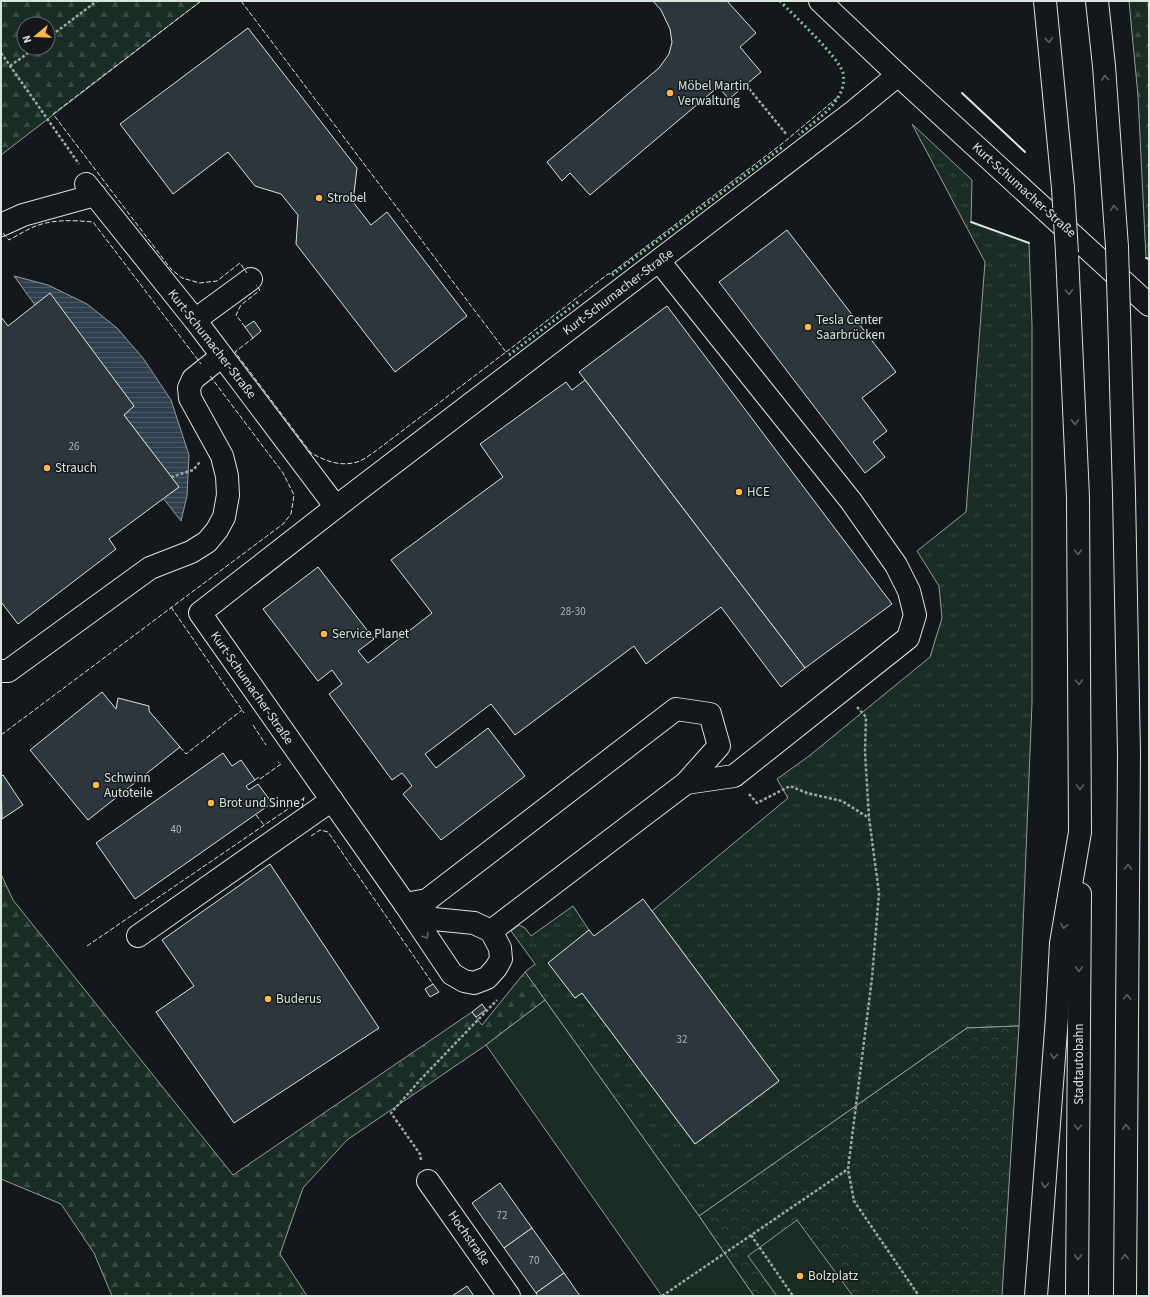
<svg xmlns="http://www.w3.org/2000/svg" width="1150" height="1297" viewBox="0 0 1150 1297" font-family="'Source Sans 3',sans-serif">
	<defs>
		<pattern id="grass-tufts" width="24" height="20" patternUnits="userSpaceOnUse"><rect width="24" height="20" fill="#1a2d24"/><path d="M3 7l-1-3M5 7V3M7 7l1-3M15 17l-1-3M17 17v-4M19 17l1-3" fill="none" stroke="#3b4b43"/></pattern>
		<pattern id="forest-firs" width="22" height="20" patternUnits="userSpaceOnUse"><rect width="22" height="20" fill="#1a2d24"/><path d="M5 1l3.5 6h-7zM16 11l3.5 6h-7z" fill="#3b4b43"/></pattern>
		<pattern id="park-crowns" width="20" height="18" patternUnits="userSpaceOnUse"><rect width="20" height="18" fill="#1a2d24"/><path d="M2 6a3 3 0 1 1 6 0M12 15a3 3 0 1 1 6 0" fill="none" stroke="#3b4b43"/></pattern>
		<pattern id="water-rules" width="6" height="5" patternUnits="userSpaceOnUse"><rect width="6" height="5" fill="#2f3f4d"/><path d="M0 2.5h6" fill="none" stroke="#4c5b66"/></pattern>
	</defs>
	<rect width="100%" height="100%" fill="#14181c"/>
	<!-- grass -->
	<path fill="url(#grass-tufts)" stroke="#939e99" d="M 912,124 L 972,180 L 971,222 L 1029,243 L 1032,325 L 1032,703 L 1019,1026 L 967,1028 L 699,1216 L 525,972 L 535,964 L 511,931 L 519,925 L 525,928 L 531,936 L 573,906 L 589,930 L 549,963 L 575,998 L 582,993 L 695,1144 L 779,1081 L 652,911 L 788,798 L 777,779 L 809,756 L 930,657 L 942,618 L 939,586 L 917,551 L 966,512 L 985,262 Z"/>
	<!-- forest -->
	<g fill="url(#forest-firs)" stroke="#939e99" fill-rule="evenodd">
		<path d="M 1,1 L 201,1 L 1,155 ZM 24,24 L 48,24 L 48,48 L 24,48 Z"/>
		<path d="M 1129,1 L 1149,1 L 1149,259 L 1146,258 L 1138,96 Z"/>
		<path d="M 1,874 L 13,900 L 233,1175 L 472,1012 L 482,1025 L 525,972 L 545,1000 L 486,1045 L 347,1140 L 303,1188 L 280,1254 L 307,1296 L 112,1296 L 94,1253 L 61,1204 L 1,1179 Z"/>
	</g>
	<!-- park -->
	<path fill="url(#park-crowns)" stroke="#939e99" d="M 1019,1026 L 1002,1296 L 754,1296 L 699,1216 L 967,1028 Z"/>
	<!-- garden -->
	<g fill="#1a2d24" stroke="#939e99">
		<path d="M 545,1000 L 699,1216 L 754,1296 L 662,1296 L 486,1045 Z"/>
		<path d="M 797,1220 L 853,1296 L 777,1296 L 748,1256 Z"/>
	</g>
	<!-- water -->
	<path fill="url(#water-rules)" stroke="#939e99" d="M 14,276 L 48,285 L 87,304 L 117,328 L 143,358 L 171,400 L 189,455 L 187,496 L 181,521 L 163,498 L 179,487 L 124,415 L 134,406 L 50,294 L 35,305 Z"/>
	<!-- building -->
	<g fill="#2c363c" stroke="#d8e6dc">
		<path d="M 653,1 L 727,1 L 756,33 L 740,47 L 761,72 L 729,99 L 718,87 L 590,195 L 570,173 L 562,181 L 547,162 L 659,68 L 669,54 L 672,42 L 670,29 L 661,10 Z"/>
		<path d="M 248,28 L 357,168 L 353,202 L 371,225 L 387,212 L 467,316 L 395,372 L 296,244 L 298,215 L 281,194 L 255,186 L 228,152 L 173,194 L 120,124 Z"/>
		<path d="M 787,230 L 896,372 L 862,398 L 887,431 L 873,442 L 885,457 L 865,473 L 719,282 Z"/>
		<path d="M 50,293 L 134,406 L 124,415 L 179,487 L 109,539 L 116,549 L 18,624 L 1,602 L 1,317 L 8,326 Z"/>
		<path d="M 667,306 L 892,604 L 805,668 L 579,372 Z"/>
		<path d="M 254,321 L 261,331 L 253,338 L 245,327 Z"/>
		<path d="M 585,380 L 805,668 L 781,687 L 721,607 L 646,664 L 634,646 L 515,735 L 491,704 L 425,754 L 436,768 L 488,728 L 525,776 L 441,840 L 403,794 L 412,786 L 407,779 L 402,773 L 392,780 L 329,694 L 342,684 L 332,670 L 318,681 L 263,609 L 318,567 L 374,639 L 358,651 L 368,663 L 432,613 L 391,560 L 503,477 L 480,444 L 566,382 L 572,390 Z"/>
		<path d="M 102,692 L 116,709 L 118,698 L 149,706 L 149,711 L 180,747 L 88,820 L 30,750 Z"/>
		<path d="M 223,753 L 232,766 L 241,760 L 255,780 L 246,786 L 249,790 L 258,784 L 272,803 L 135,899 L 96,843 Z"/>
		<path d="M 3,775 L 23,805 L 2,819 L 1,776 Z"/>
		<path d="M 270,864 L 379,1028 L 234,1123 L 156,1012 L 194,986 L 162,940 Z"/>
		<path d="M 643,899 L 779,1081 L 695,1144 L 582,993 L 575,998 L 548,963 L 589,930 L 594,936 Z"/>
		<path d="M 433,984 L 439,992 L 430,997 L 425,989 Z"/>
		<path d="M 482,1004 L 486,1010 L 476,1017 L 472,1012 Z"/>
		<path d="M 500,1183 L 532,1228 L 504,1248 L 472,1203 Z"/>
		<path d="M 532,1228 L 564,1273 L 536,1293 L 504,1248 Z"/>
		<path d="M 564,1273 L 580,1296 L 538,1296 L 536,1293 Z"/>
		<path d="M 467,1286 L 474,1296 L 452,1296 Z"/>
	</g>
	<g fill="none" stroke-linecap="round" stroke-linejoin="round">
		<defs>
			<g id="minor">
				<path d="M 820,1 L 898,75 L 1149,305"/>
				<path d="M 86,184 L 195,320 L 336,507"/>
				<path d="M 1,225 L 23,215 L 95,195"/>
				<path d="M 659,261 L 851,501 L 896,565 L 909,591 L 915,615 L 908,638 L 734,776 L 686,783"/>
				<path d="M 195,320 L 251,279"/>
				<path d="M 1,671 L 8,671 L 150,568 L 191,552 L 207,542 L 217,530 L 224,517 L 228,495 L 227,476 L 222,456 L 190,398 L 189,388 L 193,379 L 222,356"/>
				<path d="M 405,904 L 434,919 L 474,923 L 491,931 L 500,948 L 501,959 L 496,968 L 487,978 L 474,983 L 464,981 L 452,974 L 405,904 L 200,613 L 336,507 L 853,112 L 898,75"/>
				<path d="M 405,904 L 427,900 L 676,709 L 710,714 L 719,746 L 686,783 L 491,931"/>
				<path d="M 138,936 L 332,800"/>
				<path d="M 428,1181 L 509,1296"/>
			</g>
			<g id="highway">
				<path d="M 1045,1 L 1063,188"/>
				<path d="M 1097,1 L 1104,66 L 1117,247"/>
				<path d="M 1119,313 L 1124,494 L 1129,754 L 1125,1296"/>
				<path d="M 1036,1296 L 1057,1017 L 1061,943 L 1080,832 L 1078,497 L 1067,253"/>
				<path d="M 1077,1296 L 1080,894"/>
			</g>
		</defs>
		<!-- minor casing -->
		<use href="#minor" stroke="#d8e6dc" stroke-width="24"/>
		<!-- highway casing -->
		<use href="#highway" stroke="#d8e6dc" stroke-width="24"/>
		<!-- path -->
		<g stroke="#9da8a2" stroke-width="2.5" stroke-dasharray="3 2" stroke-linecap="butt">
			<path d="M 48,38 L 97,1"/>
			<path d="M 1,53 L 79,164"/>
			<path d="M 10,66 L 35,48"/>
			<path d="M 746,85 L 787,135"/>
			<path d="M 171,477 L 193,470 L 200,462"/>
			<path d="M 857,707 L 866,717 L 865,752 L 869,818 L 879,893 L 872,978 L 848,1169 L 854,1201 L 919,1296"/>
			<path d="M 749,794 L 757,803 L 790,786 L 807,793 L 842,801 L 869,818"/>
			<path d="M 421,1160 L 420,1154 L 391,1113 L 421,1079 L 497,1000"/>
			<path d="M 751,1235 L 793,1296"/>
			<path d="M 662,1296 L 848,1169"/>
		</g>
		<!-- minor -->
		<use href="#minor" stroke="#14181c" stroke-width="22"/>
		<!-- highway -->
		<use href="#highway" stroke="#14181c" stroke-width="22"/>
		<defs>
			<g id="highway-bridge">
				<path d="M 1063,188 L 1067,253"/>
				<path d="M 1117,247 L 1119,313"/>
			</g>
		</defs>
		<!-- highway-bridge casing -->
		<use href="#highway-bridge" stroke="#d8e6dc" stroke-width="24" stroke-linecap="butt"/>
		<!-- highway-bridge -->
		<use href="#highway-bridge" stroke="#14181c" stroke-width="22"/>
		<!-- hedge -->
		<g stroke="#8ac095" stroke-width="3" stroke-dasharray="2 3" stroke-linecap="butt">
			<path d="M 780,1 C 793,15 839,57 843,73 C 845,82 842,92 837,99 C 829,112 810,125 799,135"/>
			<path d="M 612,275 L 784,146"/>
			<path d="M 509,355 L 578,302"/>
		</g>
		<!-- fence -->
		<g stroke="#d8e6dc" stroke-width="1" stroke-dasharray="5 2" stroke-linecap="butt">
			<path d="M 201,1 L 53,114 L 171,269 L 182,278 L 200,283 L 217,281 L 240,263 L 247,273"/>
			<path d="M 241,1 L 506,352 L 377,450 C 371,454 364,460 357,462 C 340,467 326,461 311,453 L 235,352 L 253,338"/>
			<path d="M 3,233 L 9,240 C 16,236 23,232 31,228 C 50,219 73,220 93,222 L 201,364"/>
			<path d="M 245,327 L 236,315 L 241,305 L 260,290 L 256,285"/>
			<path d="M 506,352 L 608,274 L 610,274 L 783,143 L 838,97"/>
			<path d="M 171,607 L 244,713"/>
			<path d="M 253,725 L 266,745"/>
			<path d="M 1,735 L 283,524 L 291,514 L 294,495 L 283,473 L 210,376"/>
			<path d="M 180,747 L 186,754 L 242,710"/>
			<path d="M 255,780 L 259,777 L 260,779 L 281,764 L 278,762"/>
			<path d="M 302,808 L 304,797"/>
			<path d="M 256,815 L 264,825"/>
			<path d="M 311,836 L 320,830 L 328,832 L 433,984"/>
			<path d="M 87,946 L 304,798"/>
		</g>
		<!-- wall -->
		<g stroke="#d8e6dc" stroke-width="2">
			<path d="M 962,93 L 1025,152"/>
			<path d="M 971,222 L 1029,243"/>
			<path d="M 1146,258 L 1149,259"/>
			<path d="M 1149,344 L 1149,345"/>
		</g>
	</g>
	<!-- one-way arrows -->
	<defs><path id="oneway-chevron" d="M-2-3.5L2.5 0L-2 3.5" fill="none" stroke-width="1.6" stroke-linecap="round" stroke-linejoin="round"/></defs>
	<g stroke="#59605f">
		<use href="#oneway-chevron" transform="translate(1049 40) rotate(84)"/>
		<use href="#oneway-chevron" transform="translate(1105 78) rotate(-94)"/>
		<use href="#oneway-chevron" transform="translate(1114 208) rotate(-94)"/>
		<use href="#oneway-chevron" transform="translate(1069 292) rotate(87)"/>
		<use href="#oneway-chevron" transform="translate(1075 422) rotate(88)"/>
		<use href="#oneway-chevron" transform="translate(1078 552) rotate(89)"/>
		<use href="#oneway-chevron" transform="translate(1079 682) rotate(89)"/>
		<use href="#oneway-chevron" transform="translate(1080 787) rotate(90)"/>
		<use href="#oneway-chevron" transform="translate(1128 867) rotate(-89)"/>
		<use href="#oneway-chevron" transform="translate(1064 926) rotate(100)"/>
		<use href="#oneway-chevron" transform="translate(426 936) rotate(57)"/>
		<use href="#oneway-chevron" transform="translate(1079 969) rotate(90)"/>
		<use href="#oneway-chevron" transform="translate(1127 997) rotate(-89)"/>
		<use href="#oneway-chevron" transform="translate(1054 1056) rotate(94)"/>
		<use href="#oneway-chevron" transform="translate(1078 1127) rotate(90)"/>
		<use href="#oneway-chevron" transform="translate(1126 1127) rotate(-90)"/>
		<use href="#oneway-chevron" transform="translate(1045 1185) rotate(94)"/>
		<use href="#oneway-chevron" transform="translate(1078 1257) rotate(90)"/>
		<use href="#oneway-chevron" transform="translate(1125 1257) rotate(-90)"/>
	</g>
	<!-- markers -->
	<g fill="#ffb74d" stroke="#14181c" stroke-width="1.5">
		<circle cx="670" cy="93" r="4"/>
		<circle cx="319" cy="198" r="4"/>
		<circle cx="808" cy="327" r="4"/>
		<circle cx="47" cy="468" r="4"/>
		<circle cx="739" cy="492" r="4"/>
		<circle cx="324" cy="634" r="4"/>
		<circle cx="96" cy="785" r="4"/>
		<circle cx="211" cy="803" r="4"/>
		<circle cx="268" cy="999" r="4"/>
		<circle cx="800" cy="1276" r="4"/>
	</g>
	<g text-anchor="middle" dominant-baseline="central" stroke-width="3" stroke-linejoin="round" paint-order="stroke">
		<!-- number labels -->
		<g font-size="11" fill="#adbab4">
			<text x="74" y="446">26</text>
			<text x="573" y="611">28-30</text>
			<text x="176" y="829">40</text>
			<text x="682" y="1039">32</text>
			<text x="502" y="1215">72</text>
			<text x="534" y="1260">70</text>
		</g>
		<!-- poi labels -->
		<g font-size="13" fill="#d8e6dc" stroke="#14181c" text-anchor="start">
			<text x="678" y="86">Möbel Martin<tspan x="678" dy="15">Verwaltung</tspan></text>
			<text x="327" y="198">Strobel</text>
			<text x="816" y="320">Tesla Center<tspan x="816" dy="15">Saarbrücken</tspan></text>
			<text x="55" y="468">Strauch</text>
			<text x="747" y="492">HCE</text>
			<text x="332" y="634">Service Planet</text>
			<text x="104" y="778">Schwinn<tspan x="104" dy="15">Autoteile</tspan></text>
			<text x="219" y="803">Brot und Sinne</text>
			<text x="276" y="999">Buderus</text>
			<text x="808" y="1276">Bolzplatz</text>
		</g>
		<!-- street labels -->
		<g font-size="13" fill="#d8e6dc" stroke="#14181c">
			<text transform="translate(1024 190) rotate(42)">Kurt-Schumacher-Straße</text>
			<text transform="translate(618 292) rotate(-37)">Kurt-Schumacher-Straße</text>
			<text transform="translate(212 344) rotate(52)">Kurt-Schumacher-Straße</text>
			<text transform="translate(252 688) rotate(55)">Kurt-Schumacher-Straße</text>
			<text transform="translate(1079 1064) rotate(-90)">Stadtautobahn</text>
			<text transform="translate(469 1238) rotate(55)">Hochstraße</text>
		</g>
	</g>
	<!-- border -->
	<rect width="1150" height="1297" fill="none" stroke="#d8e6dc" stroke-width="4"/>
	<!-- north arrow -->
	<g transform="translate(36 36) rotate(251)"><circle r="19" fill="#14181c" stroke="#626a69"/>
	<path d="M0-3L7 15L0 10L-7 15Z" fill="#ffb74d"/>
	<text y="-6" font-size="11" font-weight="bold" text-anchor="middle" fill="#d8e6dc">N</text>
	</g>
</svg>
